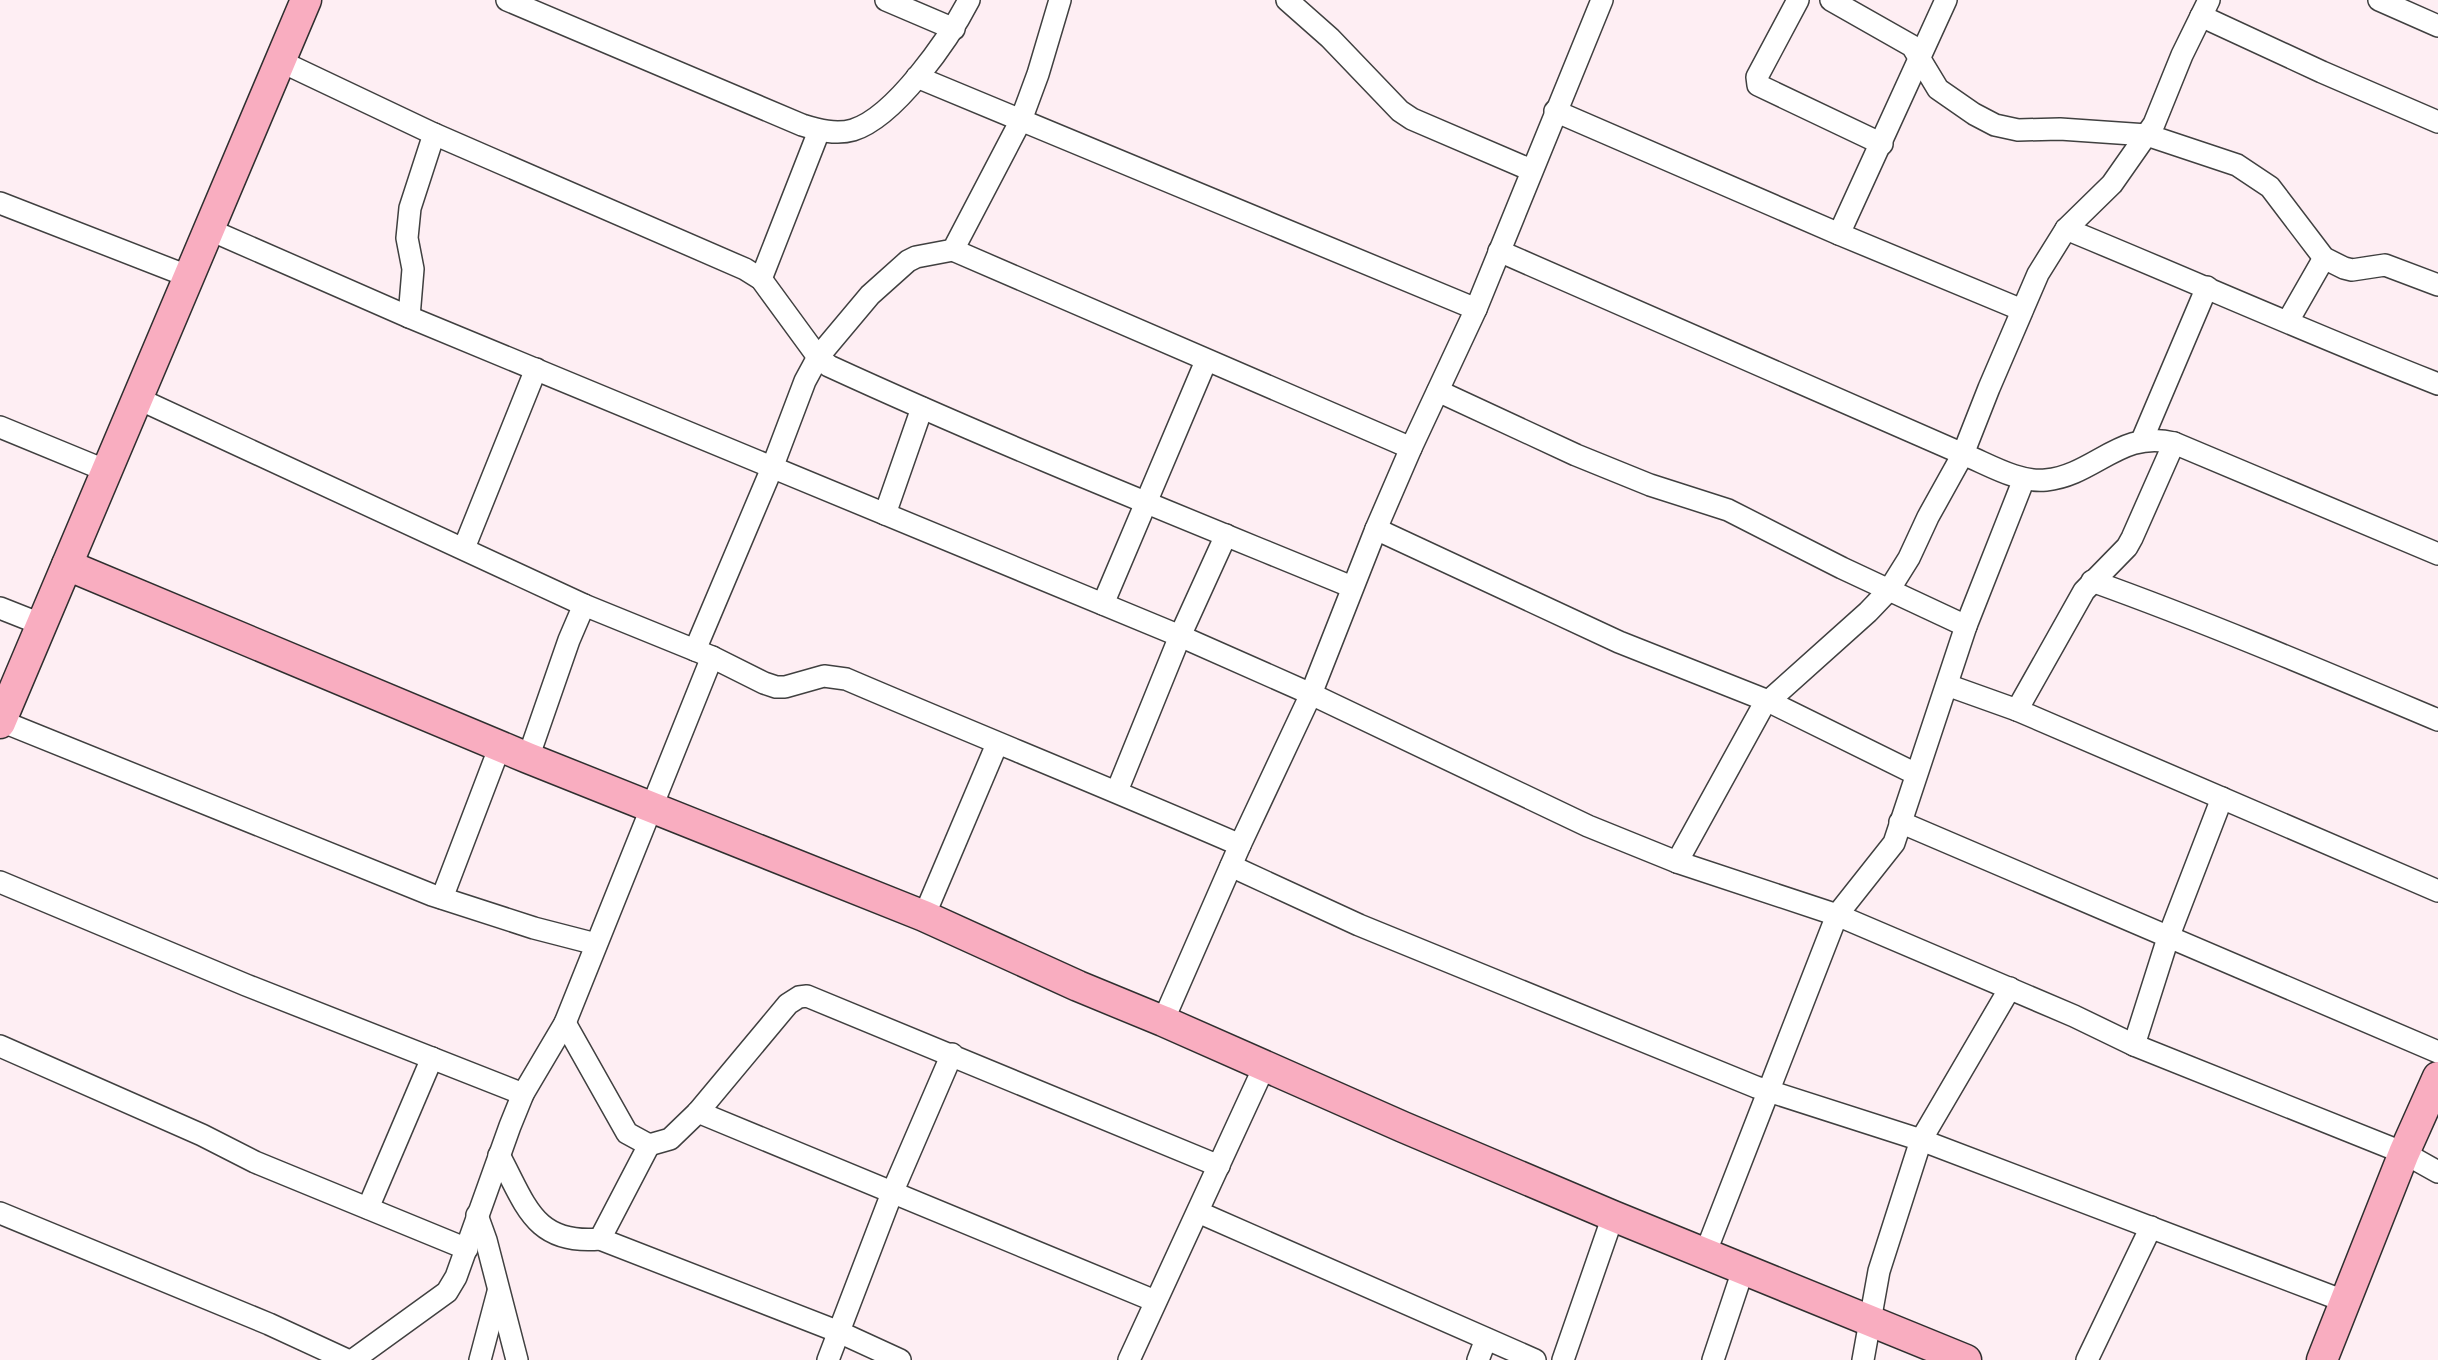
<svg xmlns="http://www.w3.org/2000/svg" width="2438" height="1360" viewBox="0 0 2438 1360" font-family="'Source Serif 4',serif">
	<rect width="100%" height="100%" fill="#feeef3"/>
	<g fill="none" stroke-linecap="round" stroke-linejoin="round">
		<defs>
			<g id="street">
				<path d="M 507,0 L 802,125 C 818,130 836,135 853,130 C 895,117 949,39 969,0"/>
				<path d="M 886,0 L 954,29"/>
				<path d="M 1287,0 L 1330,38 L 1400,111 L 1412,119 L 1531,170"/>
				<path d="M 1798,0 L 1757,77 L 1758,85 L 1882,144"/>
				<path d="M 1831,0 L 1912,46 L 1938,89 L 1974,114 L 1995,125 L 2018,130 L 2060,129 L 2147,135 L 2237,165 L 2270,187 L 2324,258 L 2344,268 L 2352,270 L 2385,265 L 2438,285"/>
				<path d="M 2379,0 L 2438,26"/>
				<path d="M 2201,16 L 2322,72 L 2438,122"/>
				<path d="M 280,61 L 434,134 L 745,269 L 761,279 L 818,357 L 829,366 C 1001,445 1177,515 1352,587"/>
				<path d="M 917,77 L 1476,309"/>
				<path d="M 1555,111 L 1839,234 L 2022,310"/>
				<path d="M 0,203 L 190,277"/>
				<path d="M 208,229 L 409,317 L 1180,636 L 1311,694 L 1588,826 L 1677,862 L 1837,915 L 2074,1016 L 2134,1045 L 2404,1153 L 2438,1172"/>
				<path d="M 2066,229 C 2190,280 2313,335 2438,384"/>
				<path d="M 1839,234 L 1946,0"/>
				<path d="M 953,250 L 1411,448"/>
				<path d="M 1499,251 L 1963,454 C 1988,464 2018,483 2046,480 C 2095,475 2121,429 2174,443 L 2438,554"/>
				<path d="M 761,279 L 819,131"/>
				<path d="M 409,317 L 413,269 L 407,238 L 410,208 L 434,134"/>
				<path d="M 2288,321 L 2324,258"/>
				<path d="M 1438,391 L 1576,455 L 1650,485 L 1728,510 L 1842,568 L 1966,626"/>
				<path d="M 139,399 L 584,605 L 569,640 L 528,758"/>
				<path d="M 0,427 L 107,471"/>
				<path d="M 2142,440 L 2207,287"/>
				<path d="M 885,514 L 922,408"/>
				<path d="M 1376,529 L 1619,642 L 1768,701 L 1916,774"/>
				<path d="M 464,548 L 536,369"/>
				<path d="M 2092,581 C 2209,623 2324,672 2438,720"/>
				<path d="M 1103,604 L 1206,361"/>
				<path d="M 584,605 L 712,657 L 764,683 L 776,687 L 785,687 L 824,676 L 846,679 C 977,735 1109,788 1240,845"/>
				<path d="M 0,608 L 43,625"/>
				<path d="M 695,650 L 772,468 L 805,381 L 818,357 L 870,295 L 908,261 L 916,257 L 953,250 L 1021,120 L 1038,74 L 1060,0"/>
				<path d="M 1947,685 L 2017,710 L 2438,891"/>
				<path d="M 2017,710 L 2084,591 L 2127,547 L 2132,538 L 2174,443"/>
				<path d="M 1,721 L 432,895 L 534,928 L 596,944"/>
				<path d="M 1117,791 L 1180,636 L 1226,535"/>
				<path d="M 1900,822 L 2438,1052"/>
				<path d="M 1677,862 L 1763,706 L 1868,612 L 1889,590 L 1909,558 L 1928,517 L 1963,454 L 1989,388 L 2038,274 L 2066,229 L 2112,184 L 2154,124 L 2182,55 L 2209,0"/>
				<path d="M 1231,866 L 1359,925 L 1756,1087 L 1921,1140 L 2344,1301"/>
				<path d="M 0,882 L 246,985 L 523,1094"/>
				<path d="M 442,898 L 500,746"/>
				<path d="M 924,916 L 997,744"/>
				<path d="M 1163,1021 L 1240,845 L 1311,694 L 1376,529 L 1411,448 L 1476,309 L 1602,0"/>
				<path d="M 565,1023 L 627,1133 L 649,1145 L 670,1139 L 698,1112 L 788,1004 L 799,997 L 807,996 L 1219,1166"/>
				<path d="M 2134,1045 L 2168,938 L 2222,798"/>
				<path d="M 0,1046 L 202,1135 L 255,1162 L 467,1249"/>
				<path d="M 698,1112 L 1155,1301"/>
				<path d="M 499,1155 C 526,1205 534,1245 600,1239 L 839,1332 L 900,1360"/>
				<path d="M 368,1208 L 432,1058"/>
				<path d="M 1198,1212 L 1535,1360"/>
				<path d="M 0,1213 L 269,1324 L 347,1360"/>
				<path d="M 477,1215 L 486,1240 L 517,1360"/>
				<path d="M 600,1239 L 649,1145"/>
				<path d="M 1705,1254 L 1837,915 L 1894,843 L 1966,626 L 2024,479"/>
				<path d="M 353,1360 L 447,1292 L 456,1277 L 510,1126 L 523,1094 L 565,1023 L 712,657"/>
				<path d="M 480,1360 L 498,1292"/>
				<path d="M 828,1360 L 892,1193 L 952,1054"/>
				<path d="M 1129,1360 L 1265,1065"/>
				<path d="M 1478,1360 L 1486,1339"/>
				<path d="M 1563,1360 L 1613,1216"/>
				<path d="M 1713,1360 L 1743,1270"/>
				<path d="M 1863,1360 L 1879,1271 L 1921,1140 L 2010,988"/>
				<path d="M 2087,1360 L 2151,1227"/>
			</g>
			<g id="secondary">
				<path d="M 67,565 L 528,758 L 924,916 L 1078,986 L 1163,1021 L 1403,1127 L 1613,1216 L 1966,1360"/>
				<path d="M 0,723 L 306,0"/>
				<path d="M 2322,1360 L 2404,1153 L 2438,1077"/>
			</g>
		</defs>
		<!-- street casing -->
		<use href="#street" stroke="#404040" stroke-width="24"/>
		<!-- secondary casing -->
		<use href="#secondary" stroke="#2f2f2f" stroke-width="33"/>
		<!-- street -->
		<use href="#street" stroke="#fff" stroke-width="21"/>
		<!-- secondary -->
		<use href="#secondary" stroke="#f9adc0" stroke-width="30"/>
	</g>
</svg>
